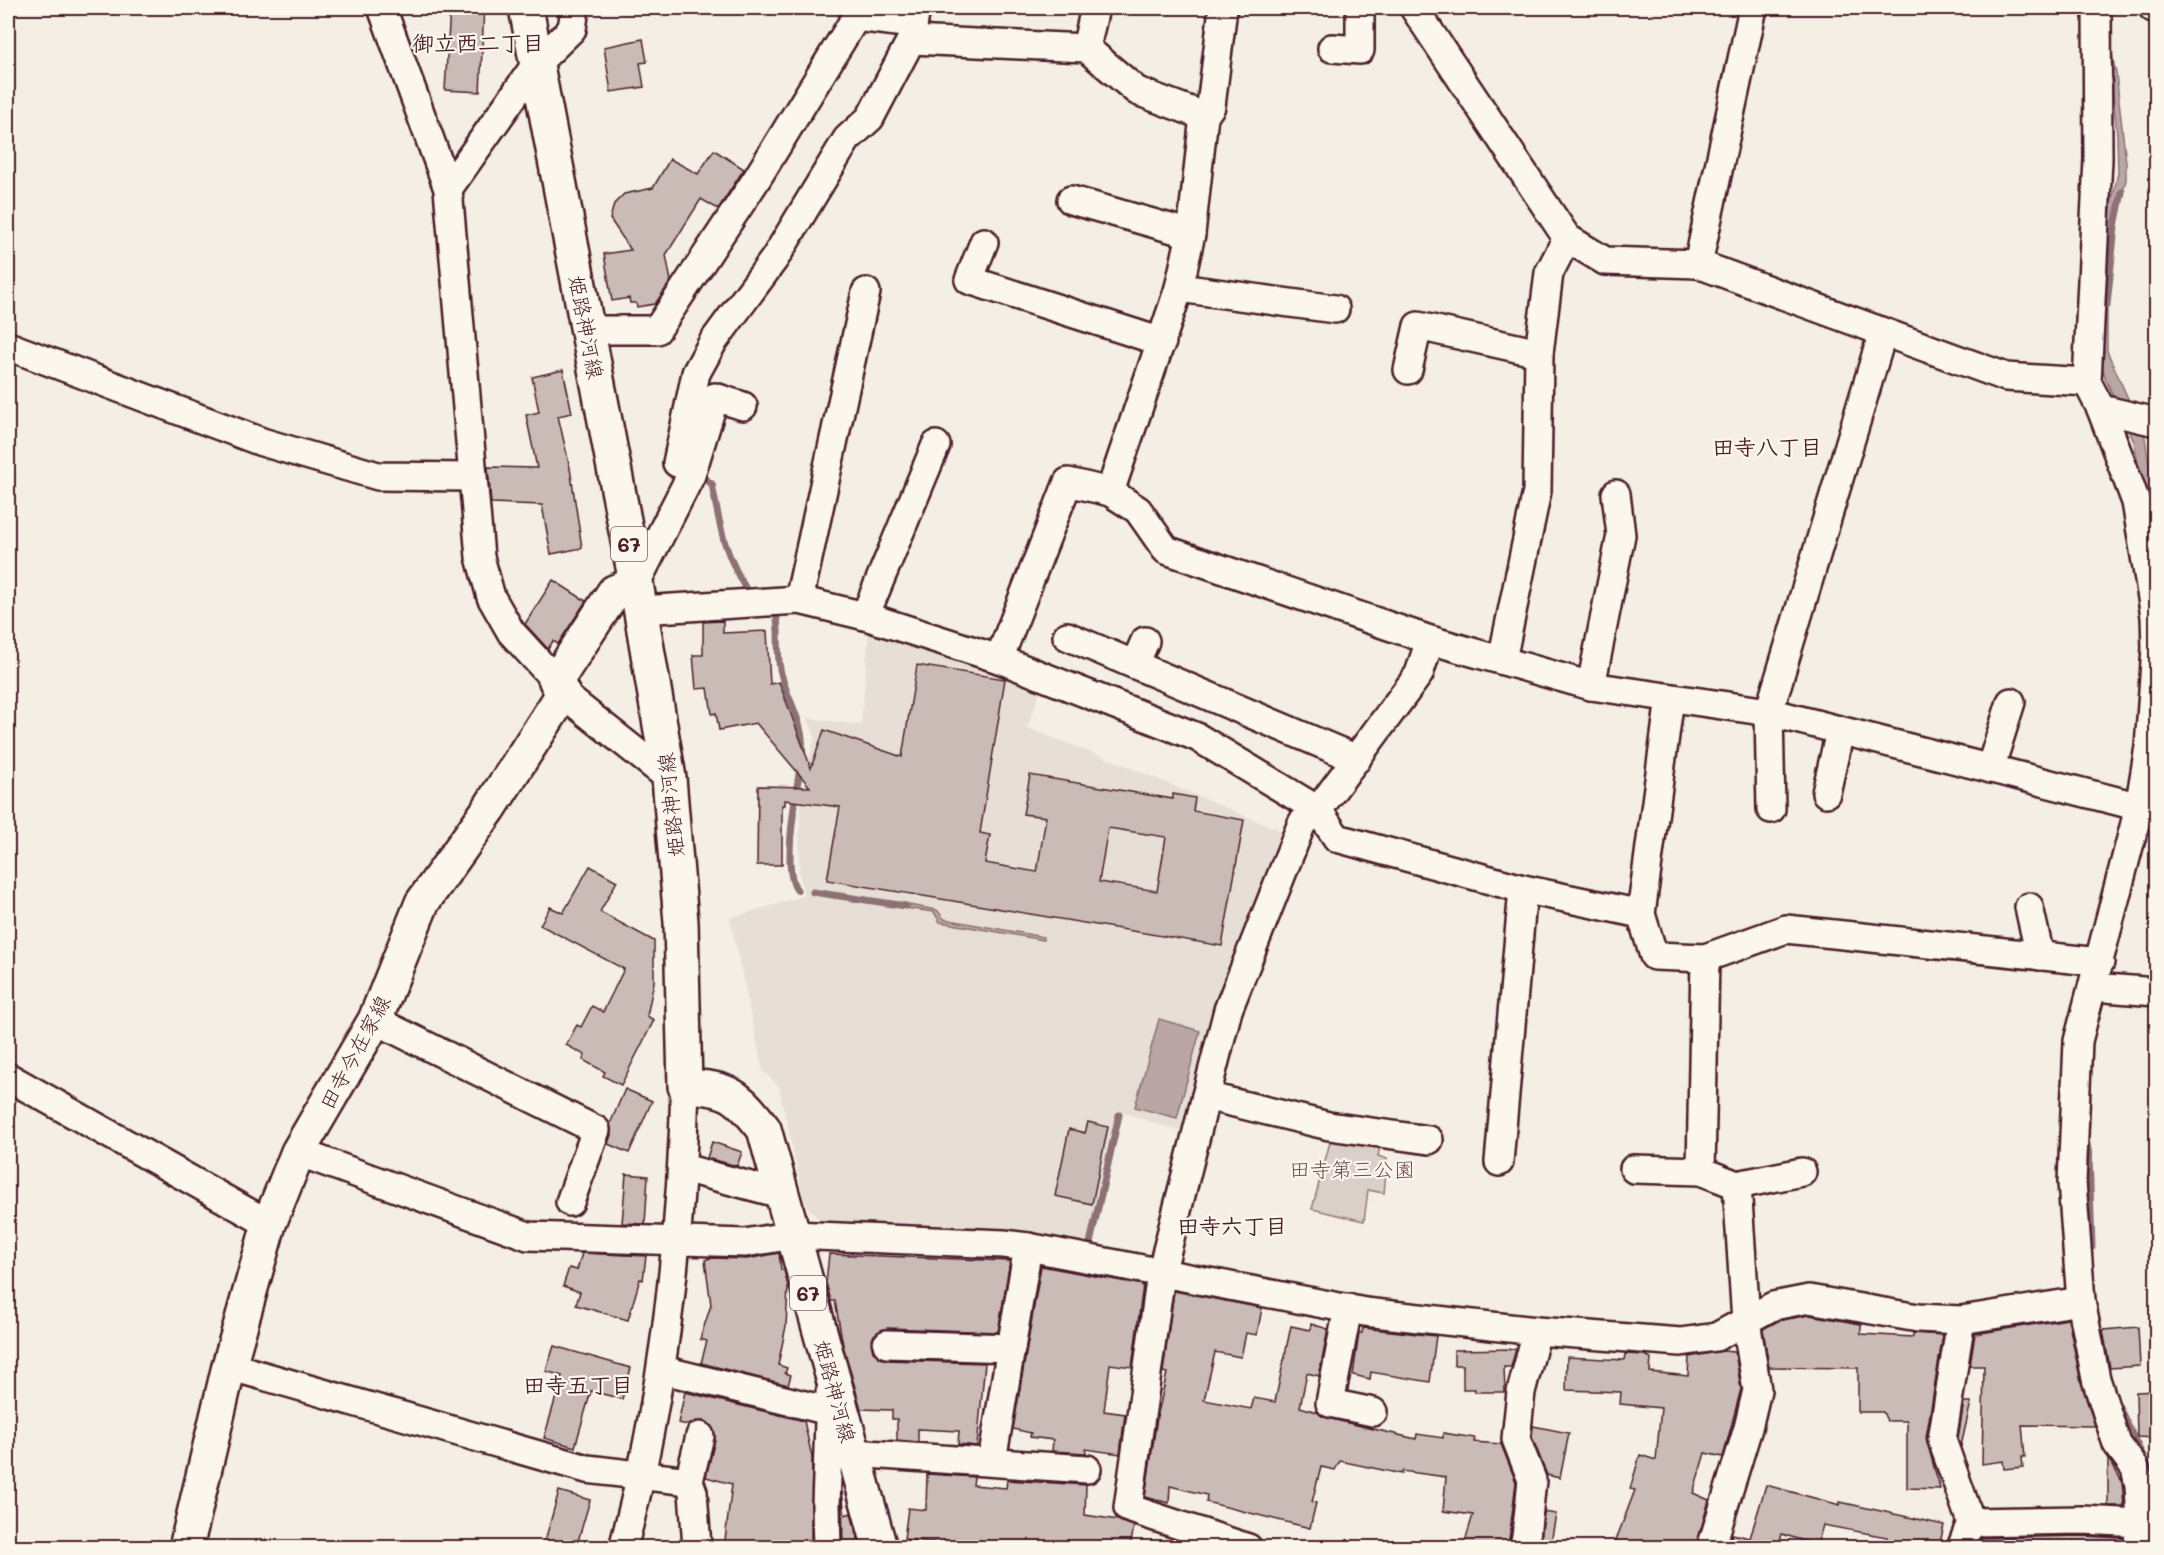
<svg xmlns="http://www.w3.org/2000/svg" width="2164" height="1555" viewBox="0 0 2164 1555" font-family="Mali,'Klee One',sans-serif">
	<rect width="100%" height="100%" fill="#f4eee4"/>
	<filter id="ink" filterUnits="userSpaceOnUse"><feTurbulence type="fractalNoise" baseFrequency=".0167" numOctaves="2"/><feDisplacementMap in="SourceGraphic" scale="12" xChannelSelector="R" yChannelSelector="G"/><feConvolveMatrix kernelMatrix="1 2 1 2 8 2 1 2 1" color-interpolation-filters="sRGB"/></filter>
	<g filter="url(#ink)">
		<!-- built -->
		<path fill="#e7dfd6" d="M 869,628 L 1042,687 L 1027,728 L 1122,764 L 1284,832 L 1259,891 L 1185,1133 L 1118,1111 L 1085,1249 L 826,1227 L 805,1204 L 779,1087 L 763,1071 L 730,918 L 804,896 L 799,872 L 800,813 L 806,769 L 815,736 L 807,718 L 861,725 Z"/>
		<!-- green -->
		<path fill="#dbd0c9" stroke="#92787a" stroke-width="1.5" d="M 1333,1131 L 1381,1140 L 1378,1156 L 1387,1159 L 1384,1193 L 1368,1190 L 1364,1221 L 1312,1209 Z"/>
		<!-- water -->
		<g fill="#baa7a5" stroke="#8d7174" stroke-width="1.5">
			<path d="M 2107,32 L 2116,73 L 2126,163 L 2126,180 L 2113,230 L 2107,280 L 2107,351 L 2145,437 L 2156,514 L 2156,562 L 2134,442 L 2106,380 L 2100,360 L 2108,218 L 2118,173 L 2117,135 Z"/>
			<path d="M 897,903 L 937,910 L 944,919 L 1043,937 L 1043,940 L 940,922 L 934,912 L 897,907 Z"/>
			<path d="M 1159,1019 L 1200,1031 L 1177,1118 L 1135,1107 Z"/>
		</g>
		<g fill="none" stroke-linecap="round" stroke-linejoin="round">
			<!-- stream -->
			<g stroke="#8d7174" stroke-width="7">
				<path d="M 2107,305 L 2115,226 L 2122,192"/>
				<path d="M 704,478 L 712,484 C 721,533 724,553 750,596"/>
				<path d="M 775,609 C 781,629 776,649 780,669 C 786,700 806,723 802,755"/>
				<path d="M 797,890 C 781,870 797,792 800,766"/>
				<path d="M 813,892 L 906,906"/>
				<path d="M 2086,1139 L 2089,1155 L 2092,1247"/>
				<path d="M 1088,1252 L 1119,1115"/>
				<path d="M 2118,1405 L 2143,1457"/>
			</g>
		</g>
		<!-- building -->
		<g fill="#cabbb6" stroke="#4a1f2b" stroke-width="1.5" fill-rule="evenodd">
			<path d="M 450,8 L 484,8 L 480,92 L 445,90 Z"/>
			<path d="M 643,39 L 647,62 L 640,63 L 644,87 L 611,92 L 604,47 Z"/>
			<path d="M 714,150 L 744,169 L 718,209 L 701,199 L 666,255 L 671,281 L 655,304 L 637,307 L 636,303 L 630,303 L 629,298 L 612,301 L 604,254 L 631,250 L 610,219 L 614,204 L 624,194 L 653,188 L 670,159 L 698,174 Z"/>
			<path d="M 563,370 L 572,413 L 558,416 L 570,468 L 582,548 L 551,554 L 542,505 L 491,503 L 488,467 L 537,468 L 526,415 L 539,412 L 532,377 Z"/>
			<path d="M 553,580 L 586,601 L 558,644 L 553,641 L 548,649 L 525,624 Z"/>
			<path d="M 723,621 L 723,633 L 767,631 L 770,684 L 779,682 L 811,768 L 824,730 L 902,757 L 917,665 L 1005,679 L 980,833 L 990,835 L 985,863 L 1037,872 L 1046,817 L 1023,814 L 1030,775 L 1173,799 L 1173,794 L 1195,798 L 1193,811 L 1244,820 L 1222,946 L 827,880 L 840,807 L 785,800 L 785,805 L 782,805 L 782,865 L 757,865 L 758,786 L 810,787 L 756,723 L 719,730 L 716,713 L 712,714 L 708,688 L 696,689 L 693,655 L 703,655 L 703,622 ZM 1108,828 L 1166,837 L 1157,891 L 1099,882 Z"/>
			<path d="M 590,866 L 617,881 L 600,912 L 654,941 L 654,982 L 647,1016 L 654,1020 L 621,1085 L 603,1076 L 605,1072 L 583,1060 L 585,1055 L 566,1045 L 577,1025 L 581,1027 L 592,1006 L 603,1012 L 624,969 L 540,925 L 550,907 L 563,913 Z"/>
			<path d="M 625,1089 L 652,1101 L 629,1153 L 608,1144 L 611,1135 L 610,1124 Z"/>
			<path d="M 1088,1122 L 1108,1127 L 1092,1204 L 1055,1196 L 1069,1129 L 1085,1133 Z"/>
			<path d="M 712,1142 L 742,1152 L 737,1166 L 707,1158 Z"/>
			<path d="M 626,1174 L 648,1176 L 645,1224 L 622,1223 Z"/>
			<path d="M 582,1253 L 646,1256 L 643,1280 L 640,1279 L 628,1320 L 576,1305 L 580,1292 L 563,1286 L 569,1268 L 577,1270 Z"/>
			<path d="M 779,1253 L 781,1270 L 784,1270 L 788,1286 L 786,1326 L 778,1365 L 787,1368 L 785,1373 L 791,1375 L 788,1385 L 701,1363 L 707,1341 L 700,1339 L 711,1305 L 705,1260 L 710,1258 L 747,1259 Z"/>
			<path d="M 829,1254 L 1010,1261 L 998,1332 L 887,1328 L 874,1335 L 871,1343 L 873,1352 L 886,1360 L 985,1363 L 977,1446 L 958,1444 L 959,1431 L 918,1429 L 918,1442 L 897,1440 L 897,1419 L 892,1419 L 892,1410 L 861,1409 L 843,1345 L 835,1301 L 831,1301 L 826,1283 Z"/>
			<path d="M 1041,1266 L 1143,1285 L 1132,1367 L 1110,1364 L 1104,1411 L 1125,1414 L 1120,1454 L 1086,1449 L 1086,1453 L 1052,1451 L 1053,1440 L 1030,1437 L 1031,1433 L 1013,1429 Z"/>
			<path d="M 1174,1291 L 1262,1308 L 1257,1335 L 1246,1333 L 1241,1357 L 1215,1352 L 1204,1400 L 1251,1409 L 1254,1398 L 1275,1402 L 1291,1326 L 1310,1330 L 1311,1324 L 1328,1329 L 1319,1376 L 1307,1373 L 1300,1407 L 1317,1412 L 1327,1418 L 1416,1439 L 1417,1434 L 1443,1438 L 1443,1433 L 1475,1438 L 1474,1442 L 1501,1444 L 1516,1482 L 1508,1548 L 1463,1548 L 1473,1515 L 1443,1511 L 1446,1477 L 1402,1471 L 1402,1474 L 1340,1461 L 1335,1470 L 1321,1467 L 1312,1502 L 1316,1503 L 1310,1528 L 1206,1502 L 1207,1495 L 1170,1486 L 1169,1503 L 1145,1497 L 1157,1418 L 1167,1373 L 1163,1372 Z"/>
			<path d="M 1809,1315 L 1861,1324 L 1861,1334 L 1913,1337 L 1913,1333 L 1943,1335 L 1926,1438 L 1940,1489 L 1907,1488 L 1907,1421 L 1887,1421 L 1883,1412 L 1858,1412 L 1858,1368 L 1769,1367 L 1763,1329 L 1778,1321 Z"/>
			<path d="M 2068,1319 L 2081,1382 L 2095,1426 L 2022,1425 L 2025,1457 L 2022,1457 L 2023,1467 L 2004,1469 L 2003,1461 L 1982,1464 L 1984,1366 L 1970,1366 L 1975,1334 Z"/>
			<path d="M 2138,1327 L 2140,1366 L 2110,1368 L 2103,1330 Z"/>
			<path d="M 1363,1328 L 1436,1336 L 1430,1382 L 1371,1372 L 1370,1379 L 1353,1375 L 1359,1333 L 1362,1333 Z"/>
			<path d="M 554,1346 L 631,1368 L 622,1399 L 591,1391 L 575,1447 L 544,1438 L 562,1376 L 546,1371 Z"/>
			<path d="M 1516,1349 L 1511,1367 L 1504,1367 L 1505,1392 L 1475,1392 L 1475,1389 L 1463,1389 L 1463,1365 L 1454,1365 L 1454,1350 Z"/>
			<path d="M 1722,1351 L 1735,1352 L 1741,1389 L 1723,1457 L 1705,1453 L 1693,1493 L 1709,1500 L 1696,1548 L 1613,1548 L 1635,1490 L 1630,1489 L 1640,1455 L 1656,1460 L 1661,1408 L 1620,1404 L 1621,1392 L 1566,1390 L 1567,1357 L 1624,1360 L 1625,1354 L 1645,1355 L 1651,1358 L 1650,1372 L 1688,1376 L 1689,1357 Z"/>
			<path d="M 2157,1391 L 2157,1438 L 2137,1437 L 2136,1392 Z"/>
			<path d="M 685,1392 L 804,1421 L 812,1457 L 811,1548 L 724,1548 L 732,1484 L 706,1477 L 715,1439 L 711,1425 L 703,1421 L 688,1425 L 678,1423 Z"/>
			<path d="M 1964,1402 L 1971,1402 L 1961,1446 L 1958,1439 Z"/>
			<path d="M 1533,1426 L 1569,1433 L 1560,1478 L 1547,1475 L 1532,1437 Z"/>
			<path d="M 2108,1458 L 2122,1481 L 2124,1506 L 2108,1506 Z"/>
			<path d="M 927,1474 L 974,1477 L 973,1485 L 1006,1488 L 1007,1480 L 1086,1485 L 1085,1515 L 1118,1520 L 1134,1526 L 1130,1548 L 950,1548 L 950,1544 L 904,1539 L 908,1508 L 926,1510 Z"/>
			<path d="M 1766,1485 L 1840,1505 L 1840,1502 L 1944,1525 L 1939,1548 L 1914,1548 L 1886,1541 L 1887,1537 L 1823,1525 L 1817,1545 L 1782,1534 L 1778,1548 L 1728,1548 L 1732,1534 L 1750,1538 Z"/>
			<path d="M 559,1491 L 590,1500 L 576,1548 L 543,1548 Z"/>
			<path d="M 842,1491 L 845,1515 L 851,1513 L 860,1548 L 843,1548 Z"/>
			<path d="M 1544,1512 L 1556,1514 L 1551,1543 L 1541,1541 Z"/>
			<path d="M 2082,1536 L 2123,1538 L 2122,1548 L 1978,1548 L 1982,1538 Z"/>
		</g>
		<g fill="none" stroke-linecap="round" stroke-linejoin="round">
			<defs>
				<g id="minor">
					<path d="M 382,8 L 448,189 L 480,557 L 491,597 L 511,632 L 556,681"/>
					<path d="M 1414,8 L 1567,238 L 1605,261 L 1698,264 L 2006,377 L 2087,382"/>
					<path d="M 2097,8 L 2098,159 L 2087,382 L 2101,409 L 2136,502 L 2155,616 L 2156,648 L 2149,747 L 2139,808 L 2078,1041 L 2072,1182 L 2081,1301 L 2096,1379 L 2117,1444 L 2135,1468 L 2139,1485 L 2141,1523 L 2137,1548"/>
					<path d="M 2153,8 L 2156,8"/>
					<path d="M 911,40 L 1086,48 L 1137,91 L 1204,116"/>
					<path d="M 1086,48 L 1095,8"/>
					<path d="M 1332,48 L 1360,50 L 1360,8"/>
					<path d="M 448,189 L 537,63 L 572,29 L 575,8"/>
					<path d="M 1071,200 L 1191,234"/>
					<path d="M 984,242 L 969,280 L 1162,342"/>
					<path d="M 1698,264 L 1753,8"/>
					<path d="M 1179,288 L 1335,309"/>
					<path d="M 587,330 L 657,330 L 756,180 L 856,17 L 913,24"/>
					<path d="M 8,346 L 262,442 L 378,476 L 471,477"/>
					<path d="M 1408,370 L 1418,326 L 1539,353"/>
					<path d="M 2101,409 L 2156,422"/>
					<path d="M 677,463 L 696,373 L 713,342 L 775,258 L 847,139 L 870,118 L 911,40 L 916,8"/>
					<path d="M 1110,492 L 1179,288 L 1191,234 L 1204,116 L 1211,106 L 1223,8"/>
					<path d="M 636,583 L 691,475 L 715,397 L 743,406"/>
					<path d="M 799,600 L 866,292"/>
					<path d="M 641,610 L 799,600 L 865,616 L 999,659"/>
					<path d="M 865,616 L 936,445"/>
					<path d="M 1067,636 L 1357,759"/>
					<path d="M 1502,660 L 1537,491 L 1539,353 L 1549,273 L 1567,238"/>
					<path d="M 1135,664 L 1145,641"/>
					<path d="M 1591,686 L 1621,535 L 1616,494"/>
					<path d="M 563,694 L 669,778"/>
					<path d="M 1990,769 L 2011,702"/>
					<path d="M 1826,793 L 1840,731"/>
					<path d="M 1771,809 L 1769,712 L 1883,332"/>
					<path d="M 2029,907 L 2040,956"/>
					<path d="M 1641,914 L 1670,698"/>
					<path d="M 2100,962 L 1786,929 L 1705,958 L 1654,956 L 1641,914 L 1523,889 L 1337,838 L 1318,810 L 1197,737 L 999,659 L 1068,482 L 1110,492 L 1138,510 L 1166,550 L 1430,640 L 1591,686 L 1769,712 L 2156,811"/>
					<path d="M 2093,987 L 2156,992"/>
					<path d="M 375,1020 L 596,1130 L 570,1202"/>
					<path d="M 8,1077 L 269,1224"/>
					<path d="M 1206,1096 L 1329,1126 L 1429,1140"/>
					<path d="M 298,1152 L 528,1236 L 745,1243 L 793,1235 L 1004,1244 L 1028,1247 L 1365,1312 L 1537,1331 L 1681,1342 L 1716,1337 L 1773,1306 L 1809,1299 L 1918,1318 L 1961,1320 L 2081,1301"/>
					<path d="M 1499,1162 L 1523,889"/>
					<path d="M 683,1168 L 781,1194"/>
					<path d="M 1634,1169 L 1701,1171 L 1737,1185 L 1746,1321 L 1757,1390 L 1748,1428 L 1711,1548"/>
					<path d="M 1701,1171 L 1705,958"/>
					<path d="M 1737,1185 L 1802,1172"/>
					<path d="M 1348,1308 L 1330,1403 L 1373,1412"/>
					<path d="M 887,1344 L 1011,1348"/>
					<path d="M 229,1366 L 587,1469 L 689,1481"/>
					<path d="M 663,1370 L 829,1411"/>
					<path d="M 853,1453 L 1087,1469"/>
					<path d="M 992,1461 L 1028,1247"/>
					<path d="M 1971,1522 L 2082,1520 L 2141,1523"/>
					<path d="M 697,1547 L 693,1492 L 689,1481 L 700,1436"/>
					<path d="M 623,1548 C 664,1396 681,1243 685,1086"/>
					<path d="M 827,1548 L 826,1505 L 830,1393"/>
					<path d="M 1248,1548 L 1128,1508 L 1161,1274 L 1206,1096 L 1228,1010 L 1302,823 L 1318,810 L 1419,674 L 1430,640"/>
					<path d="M 1523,1548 L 1526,1537 L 1532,1480 L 1516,1439 L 1521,1392 L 1537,1331"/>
					<path d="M 1961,1548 L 1971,1522 L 1942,1440 L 1961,1320"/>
				</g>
				<g id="major">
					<path d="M 526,8 L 636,583 L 669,778 L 681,922 L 685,1086 C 729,1088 737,1094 764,1129 L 880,1548"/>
					<path d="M 186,1548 L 229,1366 L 269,1224 L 298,1152 L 375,1020 L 422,903 L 489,809 L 563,694 L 556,681 L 614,592 L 636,583"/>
				</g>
			</defs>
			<!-- minor casing -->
			<use href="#minor" stroke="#4a1f2b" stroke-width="32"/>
			<!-- major casing -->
			<use href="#major" stroke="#4a1f2b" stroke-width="38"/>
			<!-- minor -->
			<use href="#minor" stroke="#fbf7ec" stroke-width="27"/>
			<!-- major -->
			<use href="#major" stroke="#fbf7ec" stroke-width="33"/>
		</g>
	</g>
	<g text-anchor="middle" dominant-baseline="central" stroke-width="4.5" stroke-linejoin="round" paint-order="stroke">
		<!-- shield labels -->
		<g fill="#fbf7ec" stroke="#7f6065" stroke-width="1.5">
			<rect x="611" y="527" width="36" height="34" rx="4.5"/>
			<rect x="790" y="1276" width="36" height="34" rx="4.5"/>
		</g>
		<g font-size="20" font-weight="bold" fill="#4a1f2b">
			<text x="629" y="544">67</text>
			<text x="808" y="1293">67</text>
		</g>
		<!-- street labels -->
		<g font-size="21" fill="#4a1f2b" stroke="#fbf7ec">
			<text transform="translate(587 327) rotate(79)">姫路神河線</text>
			<text transform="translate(670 805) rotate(-96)">姫路神河線</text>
			<text transform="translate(354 1052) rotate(-62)">田寺今在家線</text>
			<text transform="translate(836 1391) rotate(75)">姫路神河線</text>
		</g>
		<!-- park labels -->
		<g font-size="21" fill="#6e4b52" stroke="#fbf7ec">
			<text x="1352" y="1168">田寺第三公園</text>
		</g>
		<!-- neighbourhood labels -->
		<g font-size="22" font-weight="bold" fill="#4a1f2b" stroke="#fbf7ec">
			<text x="478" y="42">御立西二丁目</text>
			<text x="1767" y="446">田寺八丁目</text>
			<text x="1232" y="1225">田寺六丁目</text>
			<text x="578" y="1384">田寺五丁目</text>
		</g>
	</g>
	<!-- margin -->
	<rect width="2164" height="1555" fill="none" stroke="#fbf7ec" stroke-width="30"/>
	<rect x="15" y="15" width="2134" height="1525" fill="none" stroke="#4a1f2b" stroke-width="2" filter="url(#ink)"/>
</svg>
